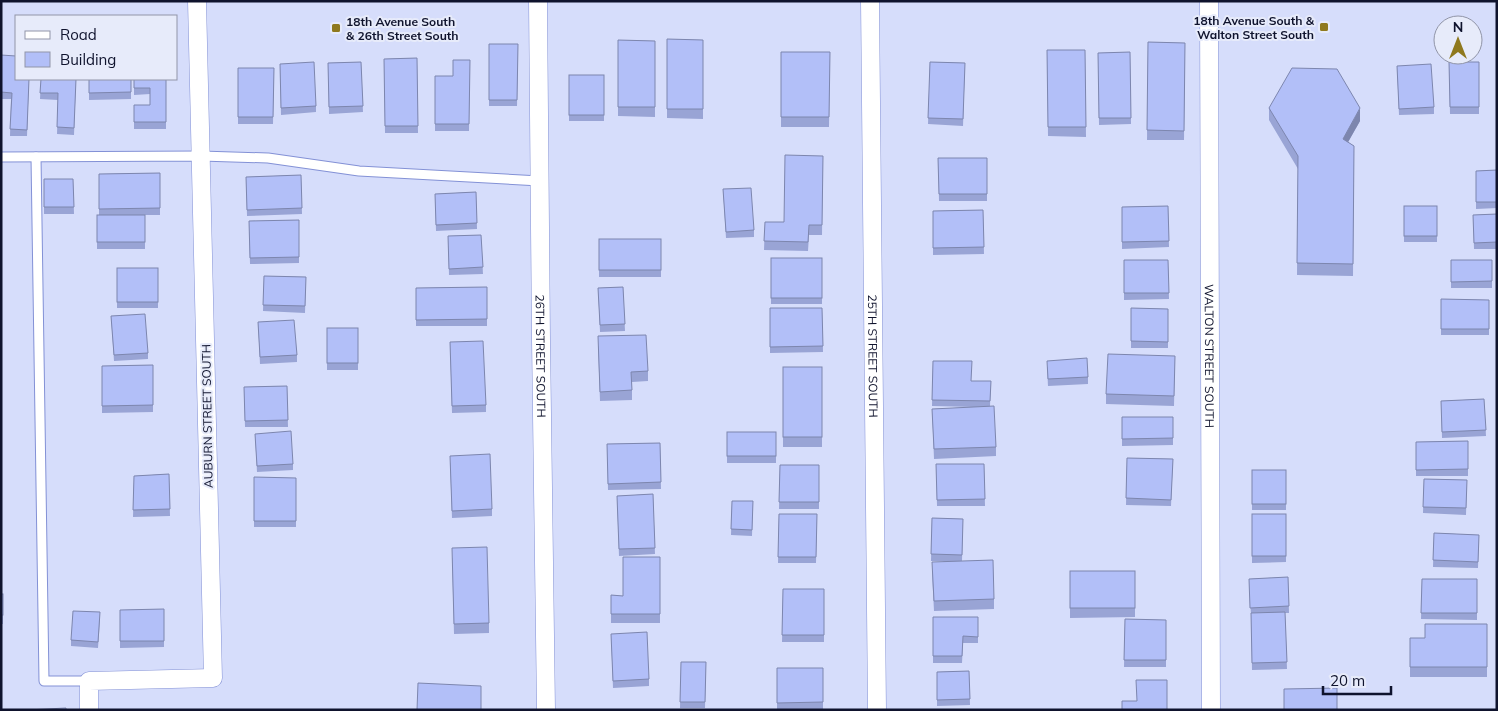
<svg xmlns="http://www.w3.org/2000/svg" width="1498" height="711" viewBox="0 0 1498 711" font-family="Mulish,sans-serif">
	<rect width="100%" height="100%" fill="#d6ddfb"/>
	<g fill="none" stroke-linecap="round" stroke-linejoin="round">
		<defs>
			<g id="service">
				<path d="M 1,157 L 201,156 L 268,158 L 359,171 L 540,181"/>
				<path d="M 36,157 L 44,681 L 89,681"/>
			</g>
			<g id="minor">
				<path id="s1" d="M 538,1 L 541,340 L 546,710"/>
				<path id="s2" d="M 870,1 L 877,710"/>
				<path id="s3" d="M 1209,1 L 1211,710"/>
				<path d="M 89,710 L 89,681 L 213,678 L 197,1"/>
			</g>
		</defs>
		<!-- service casing -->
		<use href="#service" stroke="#8391d6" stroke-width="11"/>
		<!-- minor casing -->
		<use href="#minor" stroke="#8391d6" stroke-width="19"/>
		<!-- service -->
		<use href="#service" stroke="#fff" stroke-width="9"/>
		<!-- minor -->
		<use href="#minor" stroke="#fff" stroke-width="18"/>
	</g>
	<!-- wall -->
	<g fill="#99a4d5">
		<path d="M 667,39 L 703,40 L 703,119 L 667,118 Z"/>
		<path d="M 618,40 L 655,41 L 655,117 L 618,116 Z"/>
		<path d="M 1148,42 L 1185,43 L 1184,140 L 1147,140 Z"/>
		<path d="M 489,44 L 518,44 L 517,106 L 489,106 Z"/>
		<path d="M 1047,50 L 1085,50 L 1086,137 L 1048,136 Z"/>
		<path d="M 781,52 L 830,52 L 829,127 L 781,127 Z"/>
		<path d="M 1130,52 L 1131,124 L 1099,125 L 1098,53 Z"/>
		<path d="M 1,55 L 29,79 L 27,136 L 10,136 L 11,99 L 1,99 Z"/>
		<path d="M 417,58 L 418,133 L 385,133 L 384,59 Z"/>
		<path d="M 470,60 L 469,131 L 435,131 L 435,76 L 453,76 Z"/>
		<path d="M 361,62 L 363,112 L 329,114 L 328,63 Z"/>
		<path d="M 930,62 L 965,63 L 963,126 L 928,124 Z"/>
		<path d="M 1449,62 L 1479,62 L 1479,114 L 1450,114 Z"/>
		<path d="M 280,64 L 316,106 L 316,112 L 281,115 Z"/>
		<path d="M 1397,66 L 1434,107 L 1434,114 L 1399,115 Z"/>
		<path d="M 238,68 L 274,68 L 273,124 L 238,124 Z"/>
		<rect x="569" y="75" width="35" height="46"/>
		<path d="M 41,79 L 76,79 L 74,135 L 57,134 L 58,100 L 40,99 Z"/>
		<path d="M 89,79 L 131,79 L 131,99 L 89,100 Z"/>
		<path d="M 134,79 L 166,79 L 166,129 L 134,129 L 134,105 L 150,105 L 150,94 L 134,95 Z"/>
		<path d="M 1269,108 L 1360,121 L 1348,142 L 1354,146 L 1353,276 L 1297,275 L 1298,169 L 1269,120 Z"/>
		<path d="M 823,156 L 822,235 L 809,235 L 808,251 L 764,250 L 765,222 L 784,222 Z"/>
		<path d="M 938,158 L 987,158 L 987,201 L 939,201 Z"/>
		<path d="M 1497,170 L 1497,208 L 1476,209 L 1476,171 Z"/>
		<path d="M 160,173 L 160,215 L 145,215 L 145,249 L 97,249 L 97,215 L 99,215 L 99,174 Z"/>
		<path d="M 301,175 L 302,214 L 247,216 L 246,177 Z"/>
		<path d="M 44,179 L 73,179 L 74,214 L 44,214 Z"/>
		<path d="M 723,189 L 754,230 L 754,237 L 726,238 Z"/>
		<path d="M 476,192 L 477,229 L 436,231 L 435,194 Z"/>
		<path d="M 1168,206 L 1169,247 L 1122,249 L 1122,207 Z"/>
		<rect x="1404" y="206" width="33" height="36"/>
		<path d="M 983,210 L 984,254 L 933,255 L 933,211 Z"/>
		<path d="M 1497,214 L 1497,249 L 1474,249 L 1473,215 Z"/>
		<path d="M 299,220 L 299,263 L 250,264 L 249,221 Z"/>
		<path d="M 481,235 L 483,274 L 449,275 L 448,236 Z"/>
		<rect x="599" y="239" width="62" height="38"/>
		<rect x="771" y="258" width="51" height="46"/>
		<path d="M 1124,260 L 1168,260 L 1169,299 L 1124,300 Z"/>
		<rect x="1451" y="260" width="41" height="28"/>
		<rect x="117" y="268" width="41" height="40"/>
		<path d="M 264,276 L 306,277 L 305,313 L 263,311 Z"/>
		<path d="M 487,287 L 487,326 L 416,326 L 416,288 Z"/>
		<path d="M 623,287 L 625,331 L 600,332 L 598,288 Z"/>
		<path d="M 1441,299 L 1489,300 L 1489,335 L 1441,335 Z"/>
		<path d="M 770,308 L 822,308 L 823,352 L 770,353 Z"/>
		<path d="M 1131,308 L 1168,309 L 1168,348 L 1131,348 Z"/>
		<path d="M 111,316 L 148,353 L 148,359 L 114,361 Z"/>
		<path d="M 258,322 L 297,355 L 297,362 L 260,364 Z"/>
		<rect x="327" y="328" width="31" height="42"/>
		<path d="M 450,342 L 486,405 L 486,412 L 452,413 Z"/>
		<path d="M 598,346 L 648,371 L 648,381 L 632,382 L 632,400 L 600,401 Z"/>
		<path d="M 1175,356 L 1174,406 L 1106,404 L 1106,394 Z"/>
		<path d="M 933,361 L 971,381 L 991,381 L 990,406 L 996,447 L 996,456 L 934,459 L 932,409 L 974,407 L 932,406 Z"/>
		<path d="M 153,365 L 153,412 L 102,413 L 102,366 Z"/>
		<rect x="783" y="367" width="39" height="80"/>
		<path d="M 1047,367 L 1088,377 L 1088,384 L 1048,386 Z"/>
		<path d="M 287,386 L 288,427 L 245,427 L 244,387 Z"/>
		<path d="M 1484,399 L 1486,436 L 1442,438 L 1441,401 Z"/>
		<path d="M 1122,417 L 1173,417 L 1173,445 L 1122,446 Z"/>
		<rect x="727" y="432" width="49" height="31"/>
		<path d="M 255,434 L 293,464 L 293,470 L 257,472 Z"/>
		<path d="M 1468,441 L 1468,476 L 1416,476 L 1416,442 Z"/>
		<path d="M 660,443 L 661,489 L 608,490 L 607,444 Z"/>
		<path d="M 1127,458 L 1173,459 L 1171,506 L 1126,505 Z"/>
		<path d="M 450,462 L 492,509 L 492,516 L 452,518 Z"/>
		<path d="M 936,464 L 984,464 L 985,506 L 937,506 Z"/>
		<path d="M 780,465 L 819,465 L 819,509 L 779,509 Z"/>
		<rect x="1252" y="470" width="34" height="40"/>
		<path d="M 169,474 L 170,516 L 133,517 L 134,476 Z"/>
		<path d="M 254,477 L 296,478 L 296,527 L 254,527 Z"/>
		<path d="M 1424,479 L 1467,480 L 1466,515 L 1423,513 Z"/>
		<path d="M 653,494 L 655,554 L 619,556 L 617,496 Z"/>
		<path d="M 732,501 L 753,501 L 752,536 L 731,535 Z"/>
		<path d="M 779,514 L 817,514 L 816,563 L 778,563 Z"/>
		<path d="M 1252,514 L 1286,514 L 1286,562 L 1252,563 Z"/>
		<path d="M 932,518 L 963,519 L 962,561 L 994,599 L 994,609 L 934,611 L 932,572 L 944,561 L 931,561 Z"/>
		<path d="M 1434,533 L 1479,535 L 1478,568 L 1433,567 Z"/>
		<path d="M 452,557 L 489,623 L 489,633 L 454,634 Z"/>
		<path d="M 660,557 L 660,623 L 611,623 L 611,595 L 623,596 Z"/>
		<path d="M 1070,571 L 1135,571 L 1135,617 L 1070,618 Z"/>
		<path d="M 1288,577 L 1289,613 L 1285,613 L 1287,669 L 1252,670 L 1251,615 L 1249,579 Z"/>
		<path d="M 1422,579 L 1477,579 L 1477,620 L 1421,619 Z"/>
		<path d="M 783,589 L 824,589 L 824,642 L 782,642 Z"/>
		<rect x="1" y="594" width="2" height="30"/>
		<path d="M 164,609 L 164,647 L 120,648 L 120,610 Z"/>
		<path d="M 933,617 L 978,617 L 978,643 L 963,643 L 962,663 L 933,663 Z"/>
		<path d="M 100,619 L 98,648 L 71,646 L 71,640 Z"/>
		<path d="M 1125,619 L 1166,620 L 1166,667 L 1124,667 Z"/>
		<path d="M 1487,624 L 1487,677 L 1410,677 L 1410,638 L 1425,638 Z"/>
		<path d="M 611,634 L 649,679 L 649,686 L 613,688 Z"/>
		<path d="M 681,662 L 706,662 L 705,708 L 680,708 Z"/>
		<rect x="777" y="668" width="46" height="41"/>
		<path d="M 969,671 L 970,705 L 937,706 L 937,672 Z"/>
	</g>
	<!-- shaded-wall -->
	<path fill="#7d86ae" d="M 1360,108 L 1360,121 L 1343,151 L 1343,139 Z"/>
	<!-- building -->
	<g fill="#b2bff8" stroke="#7d86ae">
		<path d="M 667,39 L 703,40 L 703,109 L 667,109 Z"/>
		<path d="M 618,40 L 655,41 L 655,107 L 618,107 Z"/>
		<path d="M 1148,42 L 1185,43 L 1184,131 L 1147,130 Z"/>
		<path d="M 489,44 L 518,44 L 517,100 L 489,100 Z"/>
		<path d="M 1047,50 L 1085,50 L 1086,127 L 1048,127 Z"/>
		<path d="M 781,52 L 830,52 L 829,117 L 781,117 Z"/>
		<path d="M 1130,52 L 1131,118 L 1099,118 L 1098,53 Z"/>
		<path d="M 1,55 L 16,56 L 16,79 L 29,79 L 27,130 L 10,129 L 12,93 L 1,92 Z"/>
		<path d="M 417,58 L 418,126 L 385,126 L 384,59 Z"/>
		<path d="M 453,60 L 470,60 L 469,124 L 435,124 L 435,76 L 453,76 Z"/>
		<path d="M 314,62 L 316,106 L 281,108 L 280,64 Z"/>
		<path d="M 361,62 L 363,106 L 329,107 L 328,63 Z"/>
		<path d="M 930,62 L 965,63 L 963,119 L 928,118 Z"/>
		<path d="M 1449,62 L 1479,62 L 1479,107 L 1450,107 Z"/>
		<path d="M 1431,64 L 1434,107 L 1399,109 L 1397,66 Z"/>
		<path d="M 238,68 L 274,68 L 273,117 L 238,117 Z"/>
		<path d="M 1292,68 L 1337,69 L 1360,108 L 1343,139 L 1354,146 L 1353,264 L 1297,263 L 1298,156 L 1269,108 Z"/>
		<rect x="569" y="75" width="35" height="40"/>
		<path d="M 41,79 L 76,79 L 74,128 L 57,127 L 58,93 L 40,93 Z"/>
		<path d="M 89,79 L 131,79 L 131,92 L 89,93 Z"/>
		<path d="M 134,79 L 166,79 L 166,122 L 134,122 L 134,105 L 150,105 L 150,88 L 134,88 Z"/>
		<path d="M 785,155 L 823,156 L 822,225 L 809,225 L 808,242 L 764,241 L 765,222 L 784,222 Z"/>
		<path d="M 938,158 L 987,158 L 987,194 L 939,194 Z"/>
		<path d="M 1497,170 L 1497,202 L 1476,202 L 1476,171 Z"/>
		<path d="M 160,173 L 160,208 L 99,209 L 99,174 Z"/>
		<path d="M 301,175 L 302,208 L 247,210 L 246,177 Z"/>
		<path d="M 44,179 L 73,179 L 74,207 L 44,207 Z"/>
		<path d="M 751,188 L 754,230 L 726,232 L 723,189 Z"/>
		<path d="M 476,192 L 477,223 L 436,225 L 435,194 Z"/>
		<path d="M 1168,206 L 1169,241 L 1122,242 L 1122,207 Z"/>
		<rect x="1404" y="206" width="33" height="30"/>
		<path d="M 983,210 L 984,247 L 933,248 L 933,211 Z"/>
		<path d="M 1497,214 L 1497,242 L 1474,243 L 1473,215 Z"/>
		<rect x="97" y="215" width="48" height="27"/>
		<path d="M 299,220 L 299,257 L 250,258 L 249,221 Z"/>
		<path d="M 481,235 L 483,267 L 449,269 L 448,236 Z"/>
		<rect x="599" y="239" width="62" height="31"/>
		<rect x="771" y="258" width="51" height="40"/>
		<path d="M 1124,260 L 1168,260 L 1169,293 L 1124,293 Z"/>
		<path d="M 1451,260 L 1492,260 L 1492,281 L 1451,282 Z"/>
		<rect x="117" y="268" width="41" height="34"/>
		<path d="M 264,276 L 306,277 L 305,306 L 263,305 Z"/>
		<path d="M 487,287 L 487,319 L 416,320 L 416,288 Z"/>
		<path d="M 623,287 L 625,324 L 600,325 L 598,288 Z"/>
		<path d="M 1441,299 L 1489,300 L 1489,329 L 1441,329 Z"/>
		<path d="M 770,308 L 822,308 L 823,346 L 770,347 Z"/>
		<path d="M 1131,308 L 1168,309 L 1168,342 L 1131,341 Z"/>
		<path d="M 145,314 L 148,353 L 114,355 L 111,316 Z"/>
		<path d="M 294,320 L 297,355 L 260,357 L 258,322 Z"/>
		<rect x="327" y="328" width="31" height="35"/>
		<path d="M 646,335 L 648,371 L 631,372 L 632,390 L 600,392 L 598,336 Z"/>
		<path d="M 483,341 L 486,405 L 452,406 L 450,342 Z"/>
		<path d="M 1108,354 L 1175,356 L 1174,396 L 1106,394 Z"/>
		<path d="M 1087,358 L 1088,377 L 1048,379 L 1047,361 Z"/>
		<path d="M 933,361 L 972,361 L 971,381 L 991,381 L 990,401 L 932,400 Z"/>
		<path d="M 153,365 L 153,405 L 102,406 L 102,366 Z"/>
		<rect x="783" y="367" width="39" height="70"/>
		<path d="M 287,386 L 288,420 L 245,421 L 244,387 Z"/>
		<path d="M 1484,399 L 1486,430 L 1442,432 L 1441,401 Z"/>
		<path d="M 994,406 L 996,447 L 934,449 L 932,409 Z"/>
		<path d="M 1122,417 L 1173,417 L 1173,438 L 1122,439 Z"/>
		<path d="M 291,431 L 293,464 L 257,466 L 255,434 Z"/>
		<rect x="727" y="432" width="49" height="24"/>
		<path d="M 1468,441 L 1468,469 L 1416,470 L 1416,442 Z"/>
		<path d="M 660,443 L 661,482 L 608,484 L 607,444 Z"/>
		<path d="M 490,454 L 492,509 L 452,511 L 450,456 Z"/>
		<path d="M 1127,458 L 1173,459 L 1171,500 L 1126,498 Z"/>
		<path d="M 936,464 L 984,464 L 985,499 L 937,500 Z"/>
		<path d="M 780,465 L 819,465 L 819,502 L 779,502 Z"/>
		<rect x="1252" y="470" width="34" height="34"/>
		<path d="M 169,474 L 170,509 L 133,510 L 134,476 Z"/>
		<path d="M 254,477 L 296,478 L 296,521 L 254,521 Z"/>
		<path d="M 1424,479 L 1467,480 L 1466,508 L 1423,507 Z"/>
		<path d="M 653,494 L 655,548 L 619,549 L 617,496 Z"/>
		<path d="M 732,501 L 753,501 L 752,530 L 731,529 Z"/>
		<path d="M 779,514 L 817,514 L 816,557 L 778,557 Z"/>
		<rect x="1252" y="514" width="34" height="42"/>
		<path d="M 932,518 L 963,519 L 962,555 L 931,554 Z"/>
		<path d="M 1434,533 L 1479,535 L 1478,562 L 1433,560 Z"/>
		<path d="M 487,547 L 489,623 L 454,624 L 452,548 Z"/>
		<path d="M 623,557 L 660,557 L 660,614 L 611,614 L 611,595 L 623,596 Z"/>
		<path d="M 993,560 L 994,599 L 934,601 L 932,562 Z"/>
		<rect x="1070" y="571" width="65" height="37"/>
		<path d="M 1288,577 L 1289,606 L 1250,608 L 1249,579 Z"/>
		<path d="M 1422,579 L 1477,579 L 1477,613 L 1421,613 Z"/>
		<path d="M 783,589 L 824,589 L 824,635 L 782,635 Z"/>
		<rect x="1" y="594" width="2" height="21"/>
		<path d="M 164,609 L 164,641 L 120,641 L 120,610 Z"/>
		<path d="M 73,611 L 100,612 L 98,642 L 71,640 Z"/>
		<path d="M 1285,612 L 1287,662 L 1252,663 L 1251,613 Z"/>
		<path d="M 933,617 L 978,617 L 978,637 L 963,636 L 962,656 L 933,656 Z"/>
		<path d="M 1125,619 L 1166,620 L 1166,660 L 1124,660 Z"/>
		<path d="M 1425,624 L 1487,624 L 1487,667 L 1410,667 L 1410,638 L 1425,638 Z"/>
		<path d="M 647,632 L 649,679 L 613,681 L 611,634 Z"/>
		<path d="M 681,662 L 706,662 L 705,702 L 680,702 Z"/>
		<path d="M 777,668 L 823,668 L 823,702 L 777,703 Z"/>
		<path d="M 969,671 L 970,699 L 937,700 L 937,672 Z"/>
		<path d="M 1136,680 L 1167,680 L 1167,710 L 1122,710 L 1122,701 L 1137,701 Z"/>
		<path d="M 418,683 L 481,686 L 481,710 L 417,710 Z"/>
		<path d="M 1337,688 L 1337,710 L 1284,710 L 1284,689 Z"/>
		<path d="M 66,708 L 66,710 L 27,710 Z"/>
	</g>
	<!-- markers -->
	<g fill="#8f791e" stroke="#e7ebfa" stroke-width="2">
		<rect x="1319" y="22" width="10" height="10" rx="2.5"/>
		<rect x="331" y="23" width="10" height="10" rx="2.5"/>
	</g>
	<g text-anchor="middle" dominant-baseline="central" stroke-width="4" stroke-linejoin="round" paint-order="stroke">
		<!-- poi labels -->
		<g font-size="12" font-weight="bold" fill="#0f132d" stroke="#e7ebfa" text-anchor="end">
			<text x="1314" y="20">18th Avenue South &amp;<tspan x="1314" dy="14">Walton Street South</tspan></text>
			<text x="346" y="21" text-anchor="start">18th Avenue South<tspan x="346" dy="14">&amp; 26th Street South</tspan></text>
		</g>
		<!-- street labels -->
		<g font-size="12" fill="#0f132d" stroke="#e7ebfa">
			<text stroke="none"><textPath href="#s1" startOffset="355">26TH STREET SOUTH</textPath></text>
			<text stroke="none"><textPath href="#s2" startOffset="355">25TH STREET SOUTH</textPath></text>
			<text stroke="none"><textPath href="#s3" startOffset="355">WALTON STREET SOUTH</textPath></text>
			<text transform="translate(207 416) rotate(-91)">AUBURN STREET SOUTH</text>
		</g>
	</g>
	<!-- border -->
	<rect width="1498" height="711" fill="none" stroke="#0f132d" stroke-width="5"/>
	<!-- legend -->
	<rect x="15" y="15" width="162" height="65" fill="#e7ebfa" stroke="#9195a8"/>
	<rect x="25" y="31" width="25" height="8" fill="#ffffff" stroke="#9195a8"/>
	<text x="60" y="40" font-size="15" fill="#0f132d">Road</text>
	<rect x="25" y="52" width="25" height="15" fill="#b2bff8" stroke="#9195a8"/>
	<text x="60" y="65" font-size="15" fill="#0f132d">Building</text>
	<!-- north arrow -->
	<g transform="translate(1458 40)"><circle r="24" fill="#e7ebfa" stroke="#9195a8"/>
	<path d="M0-4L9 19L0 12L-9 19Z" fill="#8f791e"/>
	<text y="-8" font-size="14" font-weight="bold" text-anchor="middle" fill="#0f132d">N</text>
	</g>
	<!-- scale -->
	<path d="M1323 686v8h68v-8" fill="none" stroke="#0f132d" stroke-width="2.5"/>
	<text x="1330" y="686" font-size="15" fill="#0f132d" stroke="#e7ebfa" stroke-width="4" paint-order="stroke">20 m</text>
</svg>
